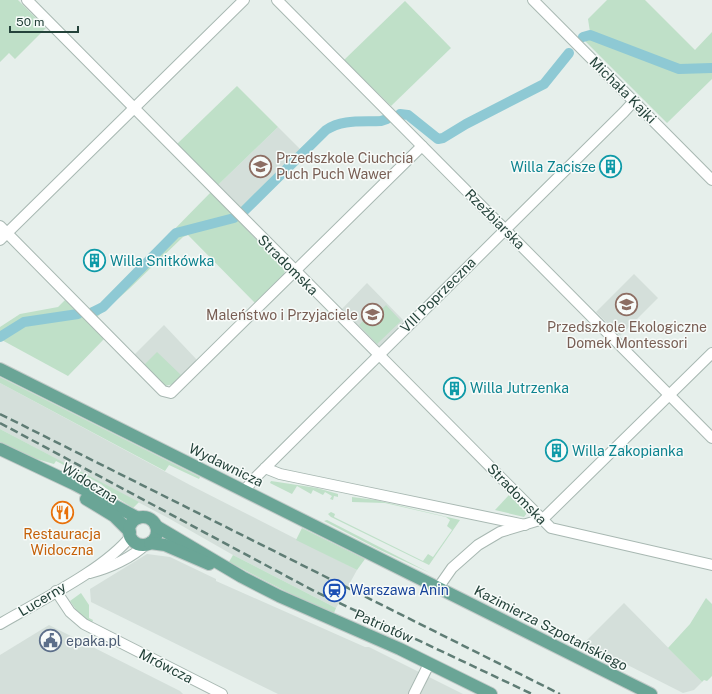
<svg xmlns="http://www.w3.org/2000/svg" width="712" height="694" viewBox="0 0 712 694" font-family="'Public Sans',sans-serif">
	<rect width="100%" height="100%" fill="#e6efeb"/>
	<!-- built -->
	<g fill="#d4dfda">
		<path d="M 278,127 L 300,149 L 240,208 L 218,185 Z"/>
		<path d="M 634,274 L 658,298 L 620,336 L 596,312 Z"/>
		<path d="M 367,283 L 404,321 L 380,346 L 377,346 L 341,310 Z"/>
		<path d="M 164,325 L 197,360 L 173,384 L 165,386 L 134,355 Z"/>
		<path d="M 0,383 L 190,485 L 357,570 L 336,608 L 233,555 L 170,519 L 0,429 Z"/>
		<path d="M 147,554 L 170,557 L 216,579 L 216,581 L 365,647 L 369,647 L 463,694 L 278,694 L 91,602 L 90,589 Z"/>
		<path d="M 624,603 L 702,682 L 694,690 L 683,693 L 584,643 Z"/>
		<path d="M 49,625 L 180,691 L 183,694 L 0,694 L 0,655 Z"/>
	</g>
	<!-- green -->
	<g fill="#bfe0c8">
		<path d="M 0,0 L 18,0 L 46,28 L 15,59 L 9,53 L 0,62 Z"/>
		<path d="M 607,0 L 645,0 L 695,50 L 712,32 L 712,79 L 667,123 L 579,35 L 583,32 L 590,32 L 588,19 Z"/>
		<path d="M 405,1 L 451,48 L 391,106 L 344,60 Z"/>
		<path d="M 237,86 L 278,127 L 218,185 L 177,144 Z"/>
		<path d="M 383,116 L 388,121 L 368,125 L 345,125 L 337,128 L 328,134 L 247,214 L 240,208 L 300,149 L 328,124 L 334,121 Z"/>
		<path d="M 211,192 L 285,270 L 284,275 L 255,303 L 188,235 L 183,237 L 129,289 L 97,317 L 89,308 L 97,306 L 107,298 Z"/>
		<path d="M 65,300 L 104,339 L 68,376 L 0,339 L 0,327 L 20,314 L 58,307 Z"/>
		<path d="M 386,305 L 401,321 L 377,344 L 359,325 L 369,315 L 375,322 L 381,316 L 378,313 Z"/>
		<path d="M 157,352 L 182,376 L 173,384 L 165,386 L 144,365 Z"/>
		<path d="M 0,377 L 200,477 L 199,479 L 169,465 L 165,471 L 0,383 Z"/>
		<path d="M 0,429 L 139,502 L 133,508 L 119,499 L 101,484 L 56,461 L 54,464 L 26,456 L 0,443 Z"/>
		<path d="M 271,481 L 317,488 L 338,494 L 338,497 L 334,496 L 333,500 L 330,499 L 332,496 L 325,492 L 323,495 L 313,490 L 311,494 L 297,486 L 292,494 L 270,483 Z"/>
		<path d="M 509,495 L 527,513 L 524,517 L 495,510 Z"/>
		<path d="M 352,497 L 376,500 L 460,520 L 429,565 L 331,517 L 328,514 L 331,512 L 335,514 L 334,517 L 423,561 L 428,554 L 433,557 L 452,530 L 447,526 L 450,520 L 446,517 L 385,503 L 352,502 Z"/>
		<path d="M 327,520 L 430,573 L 378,549 L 324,521 Z"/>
		<path d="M 302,528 L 365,559 L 357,570 L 296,540 Z"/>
		<path d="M 233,555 L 336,608 L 334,613 L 287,592 L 229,562 Z"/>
		<path d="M 81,593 L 89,605 L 89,618 L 93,620 L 92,623 L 79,614 L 70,601 Z"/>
		<path d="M 706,598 L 712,604 L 712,676 L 707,681 L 704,680 L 702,682 L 668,648 L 690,624 Z"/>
	</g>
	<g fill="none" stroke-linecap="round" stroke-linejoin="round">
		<!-- canal -->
		<g stroke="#8ec9d4" stroke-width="10">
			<path d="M 583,37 L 590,35 L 679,69 L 712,68"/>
			<path d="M 400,114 L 408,115 L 438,139 L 443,138 L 466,124 L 544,84 L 569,53"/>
			<path d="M 244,211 L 326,130 C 342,119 362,122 381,121 L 387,119"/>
			<path d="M 93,312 L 103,307 L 176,233 L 234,218"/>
			<path d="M 0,337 L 24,322 L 78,314"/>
		</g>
		<defs>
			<g id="minor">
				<path d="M 27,0 L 551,528 L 712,565"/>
				<path d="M 277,0 L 712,438"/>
				<path d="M 533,0 L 712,180"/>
				<path d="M 0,226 L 163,391 L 171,393 L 422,146"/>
				<path d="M 0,240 L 244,0"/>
				<path d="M 265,468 L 280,474 L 347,488 L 525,525"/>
				<path d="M 244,491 L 254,479 L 624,112 L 634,101"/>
				<path d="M 90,573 C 109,568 132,558 146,544"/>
				<path d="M 438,588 L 452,568 L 478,545 L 500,532 L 543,519 L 712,353"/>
				<path d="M 56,591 L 70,612 L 84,624 L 222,694"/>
				<path d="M 0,624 C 39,601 104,570 131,536"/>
				<path d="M 414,694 L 429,664"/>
			</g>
			<g id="major">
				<path d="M 0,369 L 651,694"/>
				<path d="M 0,449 L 74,484 L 138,518"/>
				<path d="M 86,499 L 114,516 L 130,532"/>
				<circle cx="143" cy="531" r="14"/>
				<path d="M 156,526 L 242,577 L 279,596 L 400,649 L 491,694"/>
				<path d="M 150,543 L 165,545 L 209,564"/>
			</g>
		</defs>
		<!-- minor casing -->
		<use href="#minor" stroke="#a8b8b2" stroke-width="12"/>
		<!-- major casing -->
		<use href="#major" stroke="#c2cac8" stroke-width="14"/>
		<!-- minor -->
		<use href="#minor" stroke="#fff" stroke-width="10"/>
		<!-- major -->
		<use href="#major" stroke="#6aa596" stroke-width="12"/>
		<!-- rail -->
		<g stroke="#5f7d75" stroke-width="2.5" stroke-dasharray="8 4" stroke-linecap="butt">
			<path d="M 0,414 L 560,694"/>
			<path d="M 0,423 L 316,592 L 532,694"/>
		</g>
	</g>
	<!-- icons -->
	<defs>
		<symbol id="school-ring" viewBox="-11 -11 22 22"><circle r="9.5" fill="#f7fbf9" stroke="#8d6e63" stroke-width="1.5"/><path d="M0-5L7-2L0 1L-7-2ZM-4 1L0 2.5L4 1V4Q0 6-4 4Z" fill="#8d6e63"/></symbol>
		<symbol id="building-ring" viewBox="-11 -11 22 22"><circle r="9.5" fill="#f7fbf9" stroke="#0f9aa8" stroke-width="1.5"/><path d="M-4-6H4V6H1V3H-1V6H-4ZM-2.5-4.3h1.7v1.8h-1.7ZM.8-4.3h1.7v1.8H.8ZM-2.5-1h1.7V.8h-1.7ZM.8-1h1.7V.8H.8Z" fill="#0f9aa8"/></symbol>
		<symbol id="restaurant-ring" viewBox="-11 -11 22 22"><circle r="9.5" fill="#f7fbf9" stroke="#e8710a" stroke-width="1.5"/><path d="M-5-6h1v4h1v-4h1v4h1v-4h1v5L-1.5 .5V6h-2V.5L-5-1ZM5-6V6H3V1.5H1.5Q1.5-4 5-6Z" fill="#e8710a"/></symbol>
		<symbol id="station-ring" viewBox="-11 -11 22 22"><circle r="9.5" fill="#f7fbf9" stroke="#1a4fb4" stroke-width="1.5"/><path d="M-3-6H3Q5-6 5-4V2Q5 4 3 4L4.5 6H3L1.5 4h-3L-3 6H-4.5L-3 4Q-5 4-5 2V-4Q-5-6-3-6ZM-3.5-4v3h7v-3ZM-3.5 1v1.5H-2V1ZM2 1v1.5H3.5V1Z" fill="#1a4fb4"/></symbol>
		<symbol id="civic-ring" viewBox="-11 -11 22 22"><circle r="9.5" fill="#f7fbf9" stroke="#5c6f8a" stroke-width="1.5"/><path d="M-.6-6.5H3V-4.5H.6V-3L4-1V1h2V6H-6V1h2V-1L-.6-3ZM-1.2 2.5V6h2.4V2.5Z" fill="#5c6f8a"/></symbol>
	</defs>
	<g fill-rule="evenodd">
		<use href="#school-ring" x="248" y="154" width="25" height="25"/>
		<use href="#building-ring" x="598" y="154" width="25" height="25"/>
		<use href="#building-ring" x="82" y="248" width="25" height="25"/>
		<use href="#school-ring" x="614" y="292" width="25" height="25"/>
		<use href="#school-ring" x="360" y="302" width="25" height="25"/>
		<use href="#building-ring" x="442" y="376" width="25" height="25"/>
		<use href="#building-ring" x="544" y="438" width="25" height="25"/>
		<use href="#restaurant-ring" x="50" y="500" width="25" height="25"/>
		<use href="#station-ring" x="322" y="578" width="25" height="25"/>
		<use href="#civic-ring" x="38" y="628" width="25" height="25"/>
	</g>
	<g text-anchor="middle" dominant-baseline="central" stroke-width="3" stroke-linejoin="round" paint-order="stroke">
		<!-- street labels -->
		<g font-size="14" fill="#24423a" stroke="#f7fbf9">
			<text transform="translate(623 90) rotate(45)">Michała Kajki</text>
			<text transform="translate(495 219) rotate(45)">Rzeźbiarska</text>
			<text transform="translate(288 265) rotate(45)">Stradomska</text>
			<text transform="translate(438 295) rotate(-45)">VIII Poprzeczna</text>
			<text transform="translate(226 465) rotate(26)">Wydawnicza</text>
			<text transform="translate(90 483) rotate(32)">Widoczna</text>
			<text transform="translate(517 494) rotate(46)">Stradomska</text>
			<text transform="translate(42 599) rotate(-31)">Lucerny</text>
			<text transform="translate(384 626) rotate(24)">Patriotów</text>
			<text transform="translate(551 628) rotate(27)">Kazimierza Szpotańskiego</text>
			<text transform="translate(166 666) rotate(27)">Mrówcza</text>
		</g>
		<!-- education labels -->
		<g font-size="14" fill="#785e54" stroke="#f7fbf9" text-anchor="start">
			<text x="276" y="158">Przedszkole Ciuchcia<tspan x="276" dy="16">Puch Puch Wawer</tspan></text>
			<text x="358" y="315" text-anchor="end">Maleństwo i Przyjaciele</text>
			<text x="627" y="327" text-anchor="middle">Przedszkole Ekologiczne<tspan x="627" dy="16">Domek Montessori</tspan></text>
		</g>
		<!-- culture labels -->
		<g font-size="14" fill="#0d838f" stroke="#f7fbf9" text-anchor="start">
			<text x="596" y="167" text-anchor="end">Willa Zacisze</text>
			<text x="110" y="261">Willa Snitkówka</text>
			<text x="470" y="388">Willa Jutrzenka</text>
			<text x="572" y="451">Willa Zakopianka</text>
		</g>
		<!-- food labels -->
		<g font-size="14" fill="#c56008" stroke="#f7fbf9">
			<text x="62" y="534">Restauracja<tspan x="62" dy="16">Widoczna</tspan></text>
		</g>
		<!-- transit labels -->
		<g font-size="14" fill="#164399" stroke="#f7fbf9" text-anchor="start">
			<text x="350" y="590">Warszawa Anin</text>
		</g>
		<!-- service labels -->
		<g font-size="14" fill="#4e5e75" stroke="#f7fbf9" text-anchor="start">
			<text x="66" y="641">epaka.pl</text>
		</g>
	</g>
	<!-- scale -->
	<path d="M10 26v6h68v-6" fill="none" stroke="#24423a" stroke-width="2"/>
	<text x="16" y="26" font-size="12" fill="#24423a" stroke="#f7fbf9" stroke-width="3" paint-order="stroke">50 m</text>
</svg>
